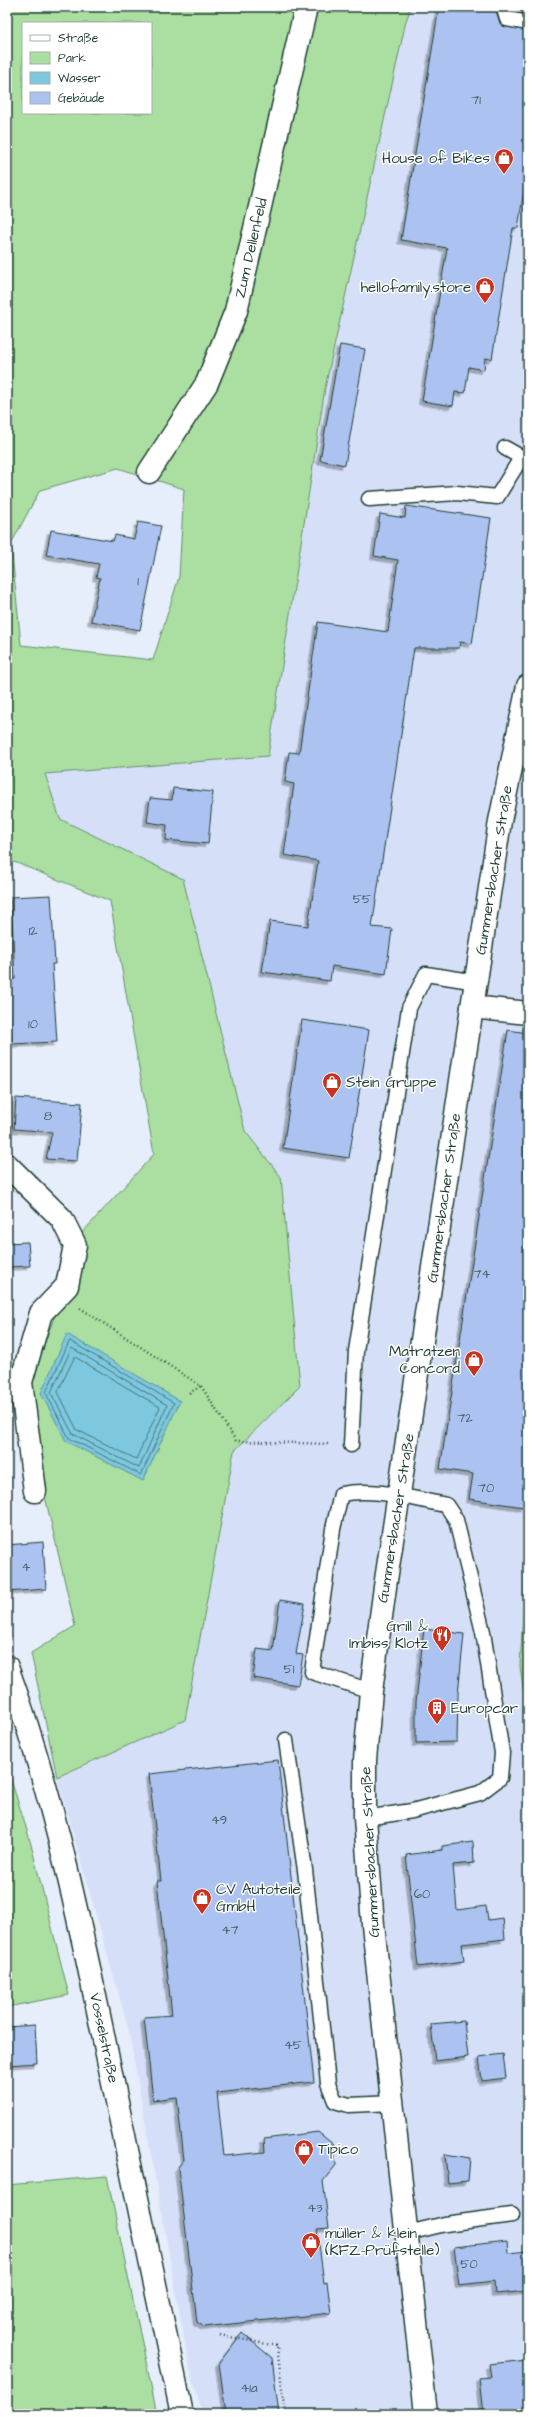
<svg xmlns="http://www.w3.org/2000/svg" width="535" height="2421" viewBox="0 0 535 2421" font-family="'Architects Daughter',sans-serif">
	<defs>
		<filter id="shadow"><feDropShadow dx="-3.5" dy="3.5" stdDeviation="0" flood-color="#0004"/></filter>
	</defs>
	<rect width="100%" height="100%" fill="#e6edfb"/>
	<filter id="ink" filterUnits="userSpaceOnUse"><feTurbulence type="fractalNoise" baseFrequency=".025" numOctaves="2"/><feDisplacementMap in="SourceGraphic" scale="8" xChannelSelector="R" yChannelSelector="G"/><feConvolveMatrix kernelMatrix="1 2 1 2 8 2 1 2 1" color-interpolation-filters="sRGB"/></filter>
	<g filter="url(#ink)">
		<!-- built -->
		<path fill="#d5e0f8" d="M 411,7 L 528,7 L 528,1527 L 520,1666 L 528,1722 L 528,1816 L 525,1849 L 528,1891 L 528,2414 L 203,2414 L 190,2370 L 128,2027 L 57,1777 L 185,1720 L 234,1451 L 300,1386 L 281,1177 L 245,1131 L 183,880 L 59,819 L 45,773 L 268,756 L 325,388 L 406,21 Z"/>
		<!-- green -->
		<g fill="#abdfa1" stroke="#658e6a" fill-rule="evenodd">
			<path d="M 7,7 L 411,7 L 406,21 L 325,388 L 268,756 L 45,774 L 60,819 L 183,879 L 245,1131 L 281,1177 L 300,1386 L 234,1451 L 185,1720 L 57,1777 L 31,1653 L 75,1626 L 44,1492 L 28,1387 L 54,1318 L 76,1286 L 80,1235 L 154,1154 L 110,901 L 17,863 L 7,861 L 7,305 L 11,302 L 7,270 ZM 23,23 L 151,23 L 151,113 L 23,113 ZM 118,468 L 184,489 L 179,577 L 153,660 L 21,645 L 11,544 L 40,490 Z"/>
			<path d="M 528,1527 L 528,1722 L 520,1666 Z"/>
			<path d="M 7,1767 L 29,1837 L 69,1995 L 7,2007 Z"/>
			<path d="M 107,2176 L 157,2414 L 7,2414 L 7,2185 Z"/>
		</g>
		<!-- water -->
		<path fill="#7ec8df" stroke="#58909b" d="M 67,1334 L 180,1401 L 143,1481 L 66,1441 L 41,1393 Z"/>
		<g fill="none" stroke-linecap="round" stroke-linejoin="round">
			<!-- shore -->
			<g stroke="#457578" stroke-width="1">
				<path d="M 70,1341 L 174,1403 L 141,1475 L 69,1438 L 46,1393 Z"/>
				<path d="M 72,1348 L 167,1405 L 139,1468 L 73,1434 L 51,1393 Z"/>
				<path d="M 75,1357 L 160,1407 L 136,1459 L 77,1430 L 58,1392 Z"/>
			</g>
		</g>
		<!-- building -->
		<g fill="#acc3f1" stroke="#1f3d34" filter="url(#shadow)">
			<path d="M 439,7 L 496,7 L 502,26 L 528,31 L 528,164 L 518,228 L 513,228 L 492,359 L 485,358 L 484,370 L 469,367 L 465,393 L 455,392 L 453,406 L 422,401 L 447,248 L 401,240 Z"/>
			<path d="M 512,7 L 528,7 L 528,14 L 514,12 Z"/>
			<path d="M 340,345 L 365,349 L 345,465 L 320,460 Z"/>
			<path d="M 406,506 L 491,518 L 472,644 L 460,642 L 459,648 L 414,648 L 372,927 L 392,929 L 386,974 L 332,966 L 330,981 L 262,972 L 270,921 L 308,926 L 318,861 L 284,855 L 294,784 L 285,782 L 289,752 L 299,753 L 318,622 L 388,632 L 398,560 L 374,556 L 380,514 L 405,518 Z"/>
			<path d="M 138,522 L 161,526 L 140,630 L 91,621 L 100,578 L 96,577 L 99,564 L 46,555 L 51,530 L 113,541 L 115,535 L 134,539 Z"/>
			<path d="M 173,788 L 213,792 L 208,844 L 166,840 L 167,825 L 147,822 L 150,798 L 172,800 Z"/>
			<path d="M 51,895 L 55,964 L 52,964 L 57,1042 L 12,1044 L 7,980 L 15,979 L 11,897 Z"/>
			<path d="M 302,1020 L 369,1030 L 349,1158 L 283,1148 Z"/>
			<path d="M 508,1030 L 528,1033 L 528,1145 L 524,1144 L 528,1444 L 524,1507 L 469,1499 L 473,1474 L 440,1469 Z"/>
			<path d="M 16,1098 L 82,1103 L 77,1161 L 46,1159 L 52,1132 L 14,1129 Z"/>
			<path d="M 28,1242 L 30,1266 L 7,1267 L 7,1243 Z"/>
			<path d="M 43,1542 L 46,1589 L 7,1592 L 7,1545 Z"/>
			<path d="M 280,1600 L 305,1604 L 296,1654 L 303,1655 L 298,1685 L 253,1678 L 257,1649 L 273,1651 Z"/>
			<path d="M 424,1629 L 464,1634 L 458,1694 L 457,1742 L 416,1743 L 416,1702 Z"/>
			<path d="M 278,1760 L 314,2082 L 217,2093 L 224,2156 L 265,2152 L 264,2139 L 318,2132 L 334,2145 L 336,2165 L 323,2181 L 329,2228 L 317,2229 L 324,2283 L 327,2282 L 331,2313 L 204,2327 L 197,2322 L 178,2167 L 184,2160 L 177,2097 L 153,2100 L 144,2017 L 172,2015 L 157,1881 L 161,1881 L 149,1774 Z"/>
			<path d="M 473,1842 L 474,1863 L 453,1865 L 457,1910 L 486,1906 L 488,1920 L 503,1918 L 505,1939 L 462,1944 L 464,1961 L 418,1967 L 406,1855 L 442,1850 L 442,1846 Z"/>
			<path d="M 464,2021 L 468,2057 L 435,2061 L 431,2024 Z"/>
			<path d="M 35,2025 L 37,2063 L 7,2065 L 7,2027 Z"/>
			<path d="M 503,2054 L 506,2078 L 482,2081 L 479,2057 Z"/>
			<path d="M 445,2154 L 470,2158 L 468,2181 L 448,2183 Z"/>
			<path d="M 507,2241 L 508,2253 L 528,2251 L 528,2291 L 495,2294 L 494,2281 L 459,2285 L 454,2247 Z"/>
			<path d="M 242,2333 L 272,2358 L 279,2414 L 226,2414 L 219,2363 Z"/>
			<path d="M 528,2360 L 528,2414 L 483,2414 L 479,2378 L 491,2377 L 489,2364 Z"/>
		</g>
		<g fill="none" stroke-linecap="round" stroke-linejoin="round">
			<defs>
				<g id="service">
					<path d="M 504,9 L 507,19 L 528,23"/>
					<path d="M 505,448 L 528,461"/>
					<path d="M 369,499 L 457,493 L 497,497 L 521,458"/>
					<path d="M 351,1445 L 356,1351 L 409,1008 L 426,974 L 477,982"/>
					<path d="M 286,1740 L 305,1870 L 328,2083 L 335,2101 L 349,2105 L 394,2103"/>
					<path d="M 365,1818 L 412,1811 L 480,1793 L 500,1778 L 502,1753 L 483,1632 L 456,1520 L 446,1505 C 413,1499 374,1487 341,1494 L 333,1529 L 312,1672 L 371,1691"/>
					<path d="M 408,2233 L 445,2224 L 512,2215"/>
				</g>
				<g id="minor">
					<path d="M 149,472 L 207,383 L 236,311 L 306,7"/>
					<path d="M 472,1007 L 528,1013"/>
					<path d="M 7,1165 L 62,1219 L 75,1245 L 67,1286 L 41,1313 L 21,1382 L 35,1491"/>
				</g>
				<path id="tertiary" d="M 7,1667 C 53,1793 81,1927 108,2059 C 133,2177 157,2296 182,2414"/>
				<path id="secondary" d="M 426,2414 L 373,1925 L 365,1818 L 365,1760 L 371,1691 L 385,1587 L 500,821 L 528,686"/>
			</defs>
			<!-- service casing -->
			<use href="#service" stroke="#1f3d34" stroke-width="17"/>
			<!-- minor casing -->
			<use href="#minor" stroke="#1f3d34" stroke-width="25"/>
			<!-- tertiary casing -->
			<use href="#tertiary" stroke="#1f3d34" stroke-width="25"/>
			<!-- secondary casing -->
			<use href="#secondary" stroke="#1f3d34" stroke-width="25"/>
			<!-- path -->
			<g stroke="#1f3d34" stroke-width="2.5" stroke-dasharray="1 3" stroke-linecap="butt">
				<path d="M 80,1308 L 201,1386 L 236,1441 L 330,1444"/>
				<path d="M 189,1393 L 201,1386"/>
				<path d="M 220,2335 L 277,2346 L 285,2414"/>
			</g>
			<!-- service -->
			<use href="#service" stroke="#fff" stroke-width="14"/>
			<!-- minor -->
			<use href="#minor" stroke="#fff" stroke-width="22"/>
			<!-- tertiary -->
			<use href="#tertiary" stroke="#fff" stroke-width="22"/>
			<!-- secondary -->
			<use href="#secondary" stroke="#fff" stroke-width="22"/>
		</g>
	</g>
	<!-- icons -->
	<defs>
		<symbol id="shop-pin" viewBox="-11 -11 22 30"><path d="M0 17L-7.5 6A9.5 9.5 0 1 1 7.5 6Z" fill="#c8321e" stroke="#fff"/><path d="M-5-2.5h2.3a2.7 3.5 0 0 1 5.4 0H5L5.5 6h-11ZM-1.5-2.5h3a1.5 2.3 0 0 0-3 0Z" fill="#fff"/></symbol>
		<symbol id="restaurant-pin" viewBox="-11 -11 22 30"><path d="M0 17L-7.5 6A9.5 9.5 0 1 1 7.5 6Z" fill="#c8321e" stroke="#fff"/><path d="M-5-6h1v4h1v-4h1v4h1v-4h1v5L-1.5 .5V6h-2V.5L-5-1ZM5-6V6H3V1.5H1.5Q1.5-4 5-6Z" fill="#fff"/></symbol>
		<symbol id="building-pin" viewBox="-11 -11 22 30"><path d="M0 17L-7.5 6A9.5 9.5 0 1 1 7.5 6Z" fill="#c8321e" stroke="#fff"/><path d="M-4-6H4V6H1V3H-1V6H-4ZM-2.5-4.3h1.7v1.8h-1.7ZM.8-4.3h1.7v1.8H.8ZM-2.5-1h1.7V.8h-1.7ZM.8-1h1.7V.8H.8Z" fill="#fff"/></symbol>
	</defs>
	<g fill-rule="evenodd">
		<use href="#shop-pin" x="493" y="147" width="22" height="30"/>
		<use href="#shop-pin" x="474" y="276" width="22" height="30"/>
		<use href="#shop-pin" x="321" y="1071" width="22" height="30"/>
		<use href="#shop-pin" x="463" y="1349" width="22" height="30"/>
		<use href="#restaurant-pin" x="431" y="1624" width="22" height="30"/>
		<use href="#building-pin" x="426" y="1697" width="22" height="30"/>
		<use href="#shop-pin" x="191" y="1887" width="22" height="30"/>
		<use href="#shop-pin" x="293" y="2138" width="22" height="30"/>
		<use href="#shop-pin" x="300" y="2231" width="22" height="30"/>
	</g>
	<g text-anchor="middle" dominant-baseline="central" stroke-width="3" stroke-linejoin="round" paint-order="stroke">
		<!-- number labels -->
		<g font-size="13" fill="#425e63">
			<text x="476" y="100">71</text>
			<text x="138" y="581">1</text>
			<text x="362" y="899">55</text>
			<text x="33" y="931">12</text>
			<text x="33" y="1024">10</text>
			<text x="48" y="1116">8</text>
			<text x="482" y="1274">74</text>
			<text x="465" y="1418">72</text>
			<text x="486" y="1488">70</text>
			<text x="26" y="1567">4</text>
			<text x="289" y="1669">51</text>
			<text x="219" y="1820">49</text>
			<text x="422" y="1894">60</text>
			<text x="230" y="1930">47</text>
			<text x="293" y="2045">45</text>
			<text x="315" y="2208">43</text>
			<text x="469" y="2264">50</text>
			<text x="249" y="2388">41a</text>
		</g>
		<!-- poi labels -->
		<g font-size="15" fill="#1f3d34" stroke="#fff" text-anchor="start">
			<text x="490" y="158" text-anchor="end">House of Bikes</text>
			<text x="471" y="287" text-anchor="end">hellofamily.store</text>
			<text x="346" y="1082">Stein Gruppe</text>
			<text x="460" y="1351" text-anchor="end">Matratzen<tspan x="460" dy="17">Concord</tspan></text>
			<text x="428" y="1626" text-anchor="end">Grill &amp;<tspan x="428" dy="17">Imbiss Klotz</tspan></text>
			<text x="451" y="1708">Europcar</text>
			<text x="216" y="1889">CV Autoteile<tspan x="216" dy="17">GmbH</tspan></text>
			<text x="318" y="2149">Tipico</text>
			<text x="325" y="2233">müller &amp; klein<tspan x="325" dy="17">(KFZ-Prüfstelle)</tspan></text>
		</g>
		<!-- street labels -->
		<g font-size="15" fill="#1f3d34" stroke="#fff">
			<text transform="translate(251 248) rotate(-77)">Zum Dellenfeld</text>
			<text transform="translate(494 870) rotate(-81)">Gummersbacher Straße</text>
			<text transform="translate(444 1198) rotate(-82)">Gummersbacher Straße</text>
			<text transform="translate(396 1518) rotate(-81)">Gummersbacher Straße</text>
			<text transform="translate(370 1852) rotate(-93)">Gummersbacher Straße</text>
			<text transform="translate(104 2038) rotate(78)">Vosselstraße</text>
		</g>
	</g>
	<!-- margin -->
	<rect width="535" height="2421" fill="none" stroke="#fff" stroke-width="24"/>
	<rect x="12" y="12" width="511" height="2397" fill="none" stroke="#1f3d34" stroke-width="1.5" filter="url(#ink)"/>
	<!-- legend -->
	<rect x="22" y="22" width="130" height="92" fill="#ffffff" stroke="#a5b1ae"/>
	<rect x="30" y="35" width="20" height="6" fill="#ffffff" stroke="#a5b1ae"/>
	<text x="58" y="42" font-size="12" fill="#1f3d34">Straße</text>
	<rect x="30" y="52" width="20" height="12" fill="#abdfa1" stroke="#a5b1ae"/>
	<text x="58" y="62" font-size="12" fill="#1f3d34">Park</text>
	<rect x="30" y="72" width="20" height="12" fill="#7ec8df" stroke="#a5b1ae"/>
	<text x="58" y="82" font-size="12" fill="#1f3d34">Wasser</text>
	<rect x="30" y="92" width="20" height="12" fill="#acc3f1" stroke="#a5b1ae"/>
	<text x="58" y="102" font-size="12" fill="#1f3d34">Gebäude</text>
</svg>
